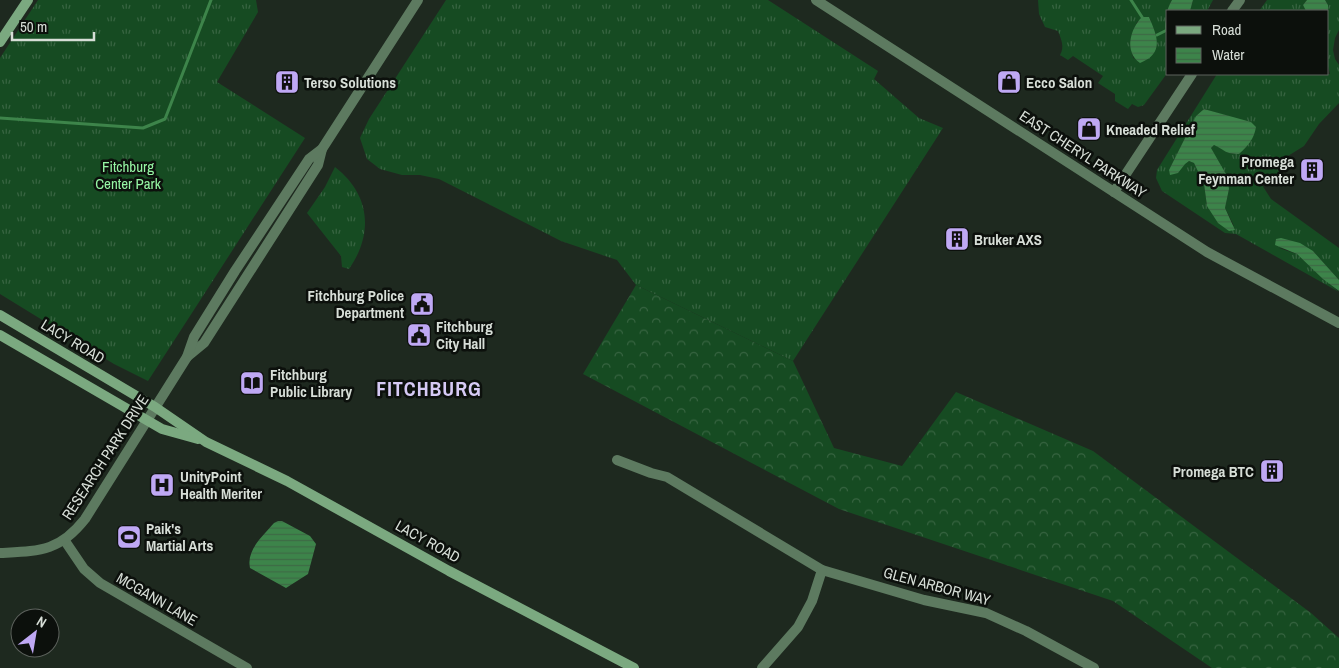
<svg xmlns="http://www.w3.org/2000/svg" width="1339" height="668" viewBox="0 0 1339 668" font-family="'Archivo Narrow',sans-serif">
	<defs>
		<pattern id="grass-tufts" width="24" height="20" patternUnits="userSpaceOnUse" patternTransform="scale(1.25)"><rect width="24" height="20" fill="#164b22"/><path d="M3 7l-1-3M5 7V3M7 7l1-3M15 17l-1-3M17 17v-4M19 17l1-3" fill="none" stroke="#376441"/></pattern>
		<pattern id="forest-crowns" width="20" height="18" patternUnits="userSpaceOnUse" patternTransform="scale(1.25)"><rect width="20" height="18" fill="#164b22"/><path d="M2 6a3 3 0 1 1 6 0M12 15a3 3 0 1 1 6 0" fill="none" stroke="#376441"/></pattern>
		<pattern id="water-rules" width="6" height="5" patternUnits="userSpaceOnUse" patternTransform="scale(1.25)"><rect width="6" height="5" fill="#3d844a"/><path d="M0 2.5h6" fill="none" stroke="#3e6a46"/></pattern>
	</defs>
	<rect width="100%" height="100%" fill="#1e291f"/>
	<!-- grass -->
	<g fill="url(#grass-tufts)" fill-rule="evenodd">
		<path d="M 38,0 L 256,0 L 258,12 L 217,82 L 305,138 L 148,381 L 114,364 L 0,294 L 0,58 Z"/>
		<path d="M 446,0 L 768,0 L 878,71 L 874,79 L 919,118 L 943,128 L 793,361 L 636,285 L 617,260 L 561,241 L 439,179 L 420,175 L 402,175 L 380,169 L 367,159 L 360,138 L 369,119 Z"/>
		<path d="M 1038,0 L 1172,0 C 1166,10 1165,20 1165,31 L 1168,34 L 1168,72 L 1144,105 L 1138,107 L 1132,104 L 1128,109 L 1115,101 L 1115,94 L 1098,83 L 1103,76 L 1073,56 L 1068,60 L 1060,55 C 1065,47 1061,39 1058,31 L 1045,27 L 1039,14 ZM 1149,17 L 1151,21 L 1134,59 C 1128,43 1131,38 1137,22 Z"/>
		<path d="M 1193,0 L 1213,0 L 1207,11 L 1190,11 Z"/>
		<path d="M 1267,0 L 1307,0 L 1303,5 L 1306,11 L 1259,11 Z"/>
		<path d="M 1325,0 L 1339,0 L 1339,30 L 1335,38 L 1333,50 L 1335,59 L 1339,65 L 1339,103 L 1319,124 L 1304,146 L 1283,159 L 1288,165 L 1262,185 L 1271,199 L 1339,248 L 1339,280 L 1313,251 L 1279,248 L 1297,254 L 1339,292 L 1236,234 L 1225,233 L 1162,191 L 1156,178 L 1157,170 L 1217,74 L 1330,74 L 1328,66 L 1328,5 ZM 1204,109 L 1228,116 L 1239,154 C 1225,154 1225,149 1214,145 L 1211,148 L 1229,189 L 1225,208 L 1234,226 L 1207,206 L 1204,184 L 1194,163 L 1189,161 L 1169,170 L 1196,116 Z"/>
		<path d="M 335,167 C 370,194 374,233 349,269 L 342,267 L 341,256 L 307,213 L 325,187 Z"/>
	</g>
	<!-- forest -->
	<path fill="url(#forest-crowns)" d="M 636,285 L 793,361 L 834,448 L 902,466 L 956,392 L 1093,451 L 1311,613 L 1339,638 L 1339,668 L 1212,668 L 1113,601 L 839,509 L 583,374 Z"/>
	<!-- water -->
	<g fill="url(#water-rules)">
		<path d="M 1172,0 L 1193,0 L 1190,11 L 1168,11 L 1168,34 L 1165,31 C 1165,20 1166,10 1172,0 Z"/>
		<path d="M 1307,0 L 1325,0 L 1328,5 L 1328,11 L 1306,11 L 1303,5 Z"/>
		<path d="M 1142,17 L 1149,17 C 1157,36 1165,53 1140,63 C 1124,52 1130,29 1142,17 Z"/>
		<path d="M 1204,109 L 1251,122 L 1256,127 C 1254,139 1248,146 1239,154 C 1225,154 1225,150 1214,145 L 1211,148 L 1227,176 L 1229,189 L 1225,208 L 1235,230 L 1229,231 L 1218,223 L 1207,206 L 1204,184 L 1194,163 L 1189,161 L 1185,164 L 1178,173 L 1170,175 L 1169,170 L 1196,116 Z"/>
		<path d="M 1281,238 L 1300,243 L 1313,251 L 1339,280 L 1339,291 L 1323,279 L 1297,254 L 1275,245 L 1276,239 Z"/>
		<path d="M 278,521 L 282,521 L 310,536 L 316,544 L 308,574 L 286,588 L 250,568 C 246,550 263,536 274,523 Z"/>
	</g>
	<g fill="none" stroke-linecap="round" stroke-linejoin="round">
		<!-- stream -->
		<g stroke="#3d844a" stroke-width="3">
			<path d="M 1131,0 L 1142,17"/>
			<path d="M 1157,35 L 1165,31"/>
			<path d="M 0,118 L 143,128 L 165,119 L 211,0"/>
		</g>
		<!-- minor -->
		<g stroke="#5d7a60" stroke-width="10">
			<path d="M 1232,11 L 1240,0"/>
			<path d="M 1114,192 L 1192,74"/>
			<path d="M 187,357 L 204,343 L 318,165 L 322,149"/>
			<path d="M 617,460 L 651,473 L 667,477 L 822,570 L 924,600 L 986,613 L 1026,631 L 1094,668"/>
			<path d="M 65,541 L 84,569 L 100,583 L 247,668"/>
			<path d="M 0,553 C 39,551 59,552 85,519 L 187,357 L 194,337 L 235,271 L 309,159 L 322,149 L 418,0"/>
			<path d="M 762,668 L 798,627 L 812,601 L 822,570"/>
		</g>
		<!-- tertiary -->
		<path stroke="#5d7a60" stroke-width="10" d="M 816,0 L 1207,252 L 1339,323"/>
		<!-- secondary -->
		<g stroke="#7ba980" stroke-width="10">
			<path d="M 0,42 L 28,0"/>
			<path d="M 0,315 L 155,407 L 206,442 L 287,481 L 449,571 L 634,668"/>
			<path d="M 0,335 L 162,429 L 198,439"/>
		</g>
	</g>
	<!-- icons -->
	<defs>
		<symbol id="building-square" viewBox="-11 -11 22 22"><rect x="-9" y="-9" width="18" height="18" rx="4" fill="#bfa8f4" stroke="#0c100c"/><path d="M-4-6H4V6H1V3H-1V6H-4ZM-2.5-4.3h1.7v1.8h-1.7ZM.8-4.3h1.7v1.8H.8ZM-2.5-1h1.7V.8h-1.7ZM.8-1h1.7V.8H.8Z" fill="#111"/></symbol>
		<symbol id="shop-square" viewBox="-11 -11 22 22"><rect x="-9" y="-9" width="18" height="18" rx="4" fill="#bfa8f4" stroke="#0c100c"/><path d="M-5-2.5h2.3a2.7 3.5 0 0 1 5.4 0H5L5.5 6h-11ZM-1.5-2.5h3a1.5 2.3 0 0 0-3 0Z" fill="#111"/></symbol>
		<symbol id="civic-square" viewBox="-11 -11 22 22"><rect x="-9" y="-9" width="18" height="18" rx="4" fill="#bfa8f4" stroke="#0c100c"/><path d="M-.6-6.5H3V-4.5H.6V-3L4-1V1h2V6H-6V1h2V-1L-.6-3ZM-1.2 2.5V6h2.4V2.5Z" fill="#111"/></symbol>
		<symbol id="library-square" viewBox="-11 -11 22 22"><rect x="-9" y="-9" width="18" height="18" rx="4" fill="#bfa8f4" stroke="#0c100c"/><path d="M-6-4Q-3-5.5-.7-3.5V5Q-3 3-6 4ZM6-4Q3-5.5 .7-3.5V5Q3 3 6 4Z" fill="#111"/></symbol>
		<symbol id="hospital-square" viewBox="-11 -11 22 22"><rect x="-9" y="-9" width="18" height="18" rx="4" fill="#bfa8f4" stroke="#0c100c"/><path d="M-5-5h3v3.5h4V-5h3V5h-3V1.5h-4V5h-3Z" fill="#111"/></symbol>
		<symbol id="stadium-square" viewBox="-11 -11 22 22"><rect x="-9" y="-9" width="18" height="18" rx="4" fill="#bfa8f4" stroke="#0c100c"/><path d="M0-5a6.5 5 0 1 0 0 10a6.5 5 0 1 0 0-10ZM-3.5-1.8h7v3.6h-7Z" fill="#111"/></symbol>
	</defs>
	<g fill-rule="evenodd">
		<use href="#building-square" x="273" y="68" width="28" height="28"/>
		<use href="#shop-square" x="995" y="68" width="28" height="28"/>
		<use href="#shop-square" x="1075" y="115" width="28" height="28"/>
		<use href="#building-square" x="1298" y="156" width="28" height="28"/>
		<use href="#building-square" x="943" y="225" width="28" height="28"/>
		<use href="#civic-square" x="408" y="290" width="28" height="28"/>
		<use href="#civic-square" x="405" y="321" width="28" height="28"/>
		<use href="#library-square" x="238" y="369" width="28" height="28"/>
		<use href="#building-square" x="1258" y="457" width="28" height="28"/>
		<use href="#hospital-square" x="148" y="471" width="28" height="28"/>
		<use href="#stadium-square" x="115" y="523" width="28" height="28"/>
	</g>
	<g text-anchor="middle" dominant-baseline="central" stroke-width="5" stroke-linejoin="round" paint-order="stroke">
		<!-- poi labels -->
		<g font-size="15" font-weight="bold" fill="#d7ded7" stroke="#0c100c" text-anchor="start">
			<text x="304" y="82">Terso Solutions</text>
			<text x="1026" y="82">Ecco Salon</text>
			<text x="1106" y="129">Kneaded Relief</text>
			<text x="1294" y="161" text-anchor="end">Promega<tspan x="1294" dy="17">Feynman Center</tspan></text>
			<text x="974" y="239">Bruker AXS</text>
			<text x="404" y="295" text-anchor="end">Fitchburg Police<tspan x="404" dy="17">Department</tspan></text>
			<text x="436" y="326">Fitchburg<tspan x="436" dy="17">City Hall</tspan></text>
			<text x="270" y="374">Fitchburg<tspan x="270" dy="17">Public Library</tspan></text>
			<text x="1254" y="471" text-anchor="end">Promega BTC</text>
			<text x="180" y="476">UnityPoint<tspan x="180" dy="17">Health Meriter</tspan></text>
			<text x="146" y="528">Paik's<tspan x="146" dy="17">Martial Arts</tspan></text>
		</g>
		<!-- street labels -->
		<g font-size="15" fill="#d7ded7" stroke="#0c100c">
			<text transform="translate(1083 154) rotate(33)">EAST CHERYL PARKWAY</text>
			<text transform="translate(73 341) rotate(31)">LACY ROAD</text>
			<text transform="translate(105 457) rotate(-57)">RESEARCH PARK DRIVE</text>
			<text transform="translate(428 541) rotate(29)">LACY ROAD</text>
			<text transform="translate(937 586) rotate(15)">GLEN ARBOR WAY</text>
			<text transform="translate(157 599) rotate(30)">MCGANN LANE</text>
		</g>
		<!-- park labels -->
		<g font-size="15" fill="#96f6a4" stroke="#0c100c">
			<text x="128" y="166">Fitchburg<tspan x="128" dy="17">Center Park</tspan></text>
		</g>
		<!-- district labels -->
		<g font-size="20" font-weight="bold" letter-spacing="1" fill="#d6caf5" stroke="#0c100c">
			<text x="429" y="388">FITCHBURG</text>
		</g>
	</g>
	<!-- legend -->
	<rect x="1166" y="10" width="162" height="65" fill="#0c100c" stroke="#5d625d"/>
	<rect x="1176" y="26" width="25" height="8" fill="#7ba980" stroke="#5d625d"/>
	<text x="1212" y="35" font-size="15" fill="#d7ded7">Road</text>
	<rect x="1176" y="48" width="25" height="15" fill="url(#water-rules)" stroke="#5d625d"/>
	<text x="1212" y="60" font-size="15" fill="#d7ded7">Water</text>
	<!-- north arrow -->
	<g transform="translate(35 633) rotate(31)"><circle r="24" fill="#0c100c" stroke="#5d625d"/>
	<path d="M0-4L9 19L0 12L-9 19Z" fill="#bfa8f4"/>
	<text y="-8" font-size="14" font-weight="bold" text-anchor="middle" fill="#d7ded7">N</text>
	</g>
	<!-- scale -->
	<path d="M12 32v8h82v-8" fill="none" stroke="#d7ded7" stroke-width="2.5"/>
	<text x="20" y="32" font-size="15" fill="#d7ded7" stroke="#0c100c" stroke-width="4" paint-order="stroke">50 m</text>
</svg>
